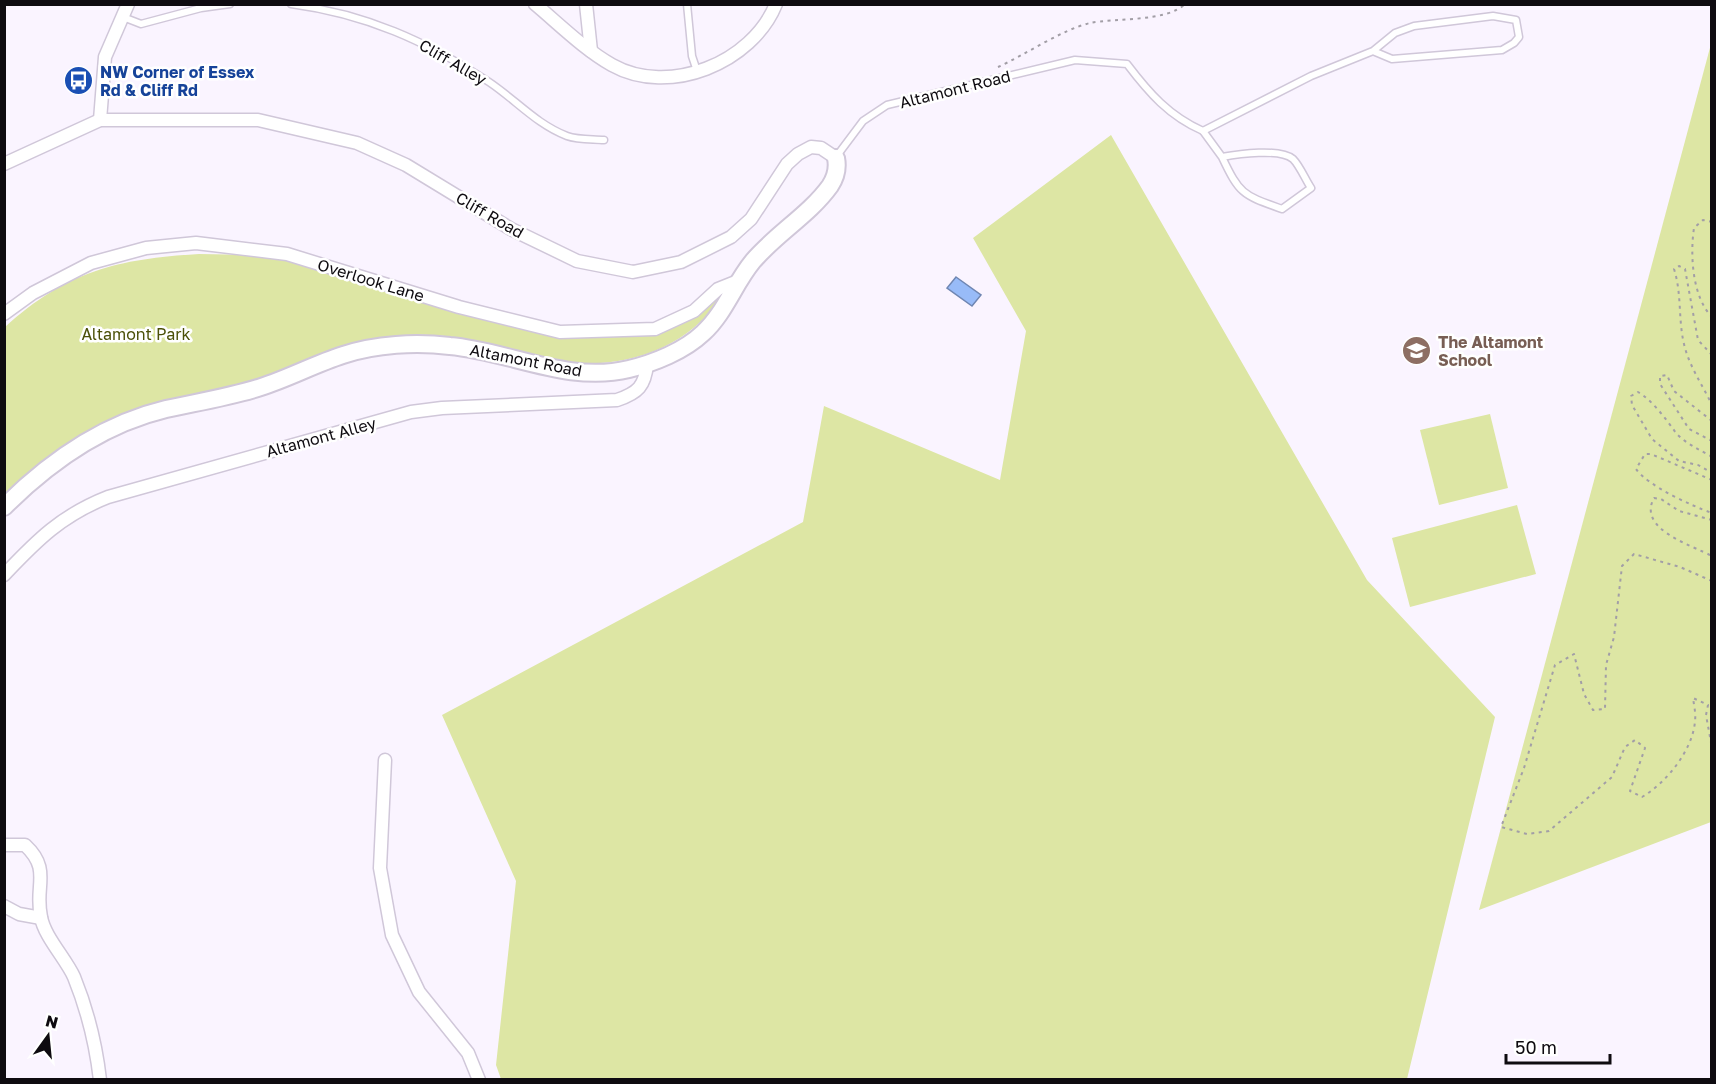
<svg xmlns="http://www.w3.org/2000/svg" width="1716" height="1084" viewBox="0 0 1716 1084" font-family="'Golos Text',sans-serif">
	<rect width="100%" height="100%" fill="#faf4ff"/>
	<!-- green -->
	<g fill="#dde6a4">
		<path d="M 1711,44 L 1711,822 L 1479,910 L 1506,809 Z"/>
		<path d="M 1111,135 L 1367,580 L 1495,717 L 1407,1079 L 501,1079 L 496,1065 L 516,881 L 442,715 L 803,522 L 824,406 L 1000,480 L 1026,331 L 973,238 Z"/>
		<path d="M 199,254 L 258,255 L 287,261 L 431,303 L 565,338 L 633,336 L 657,332 L 718,296 L 722,297 C 687,347 632,367 572,363 C 531,360 492,343 452,337 C 427,333 399,335 375,339 C 331,346 292,368 251,382 C 214,394 173,398 136,409 C 86,424 42,462 5,497 L 5,327 C 67,271 117,259 199,254 Z"/>
		<path d="M 1490,414 L 1508,488 L 1439,505 L 1420,430 Z"/>
		<path d="M 1517,505 L 1536,574 L 1410,607 L 1392,538 Z"/>
	</g>
	<!-- water -->
	<path fill="#98bbf8" stroke="#6f86b2" stroke-width="1.5" d="M 956,277 L 981,295 L 972,306 L 947,288 Z"/>
	<g fill="none" stroke-linecap="round" stroke-linejoin="round">
		<defs>
			<g id="lane">
				<path d="M 291,4 C 366,14 426,41 489,82 C 516,100 536,124 567,136 C 578,140 592,139 604,140"/>
				<path d="M 687,4 L 692,56 L 697,71"/>
				<path d="M 123,17 L 141,24 L 201,8 L 230,4"/>
				<path d="M 1203,131 L 1222,157 C 1238,154 1280,148 1293,159 C 1300,166 1305,179 1311,188 L 1282,209 C 1243,195 1240,195 1222,157"/>
				<path d="M 836,157 L 863,121 L 887,105 L 1075,60 L 1127,64 C 1149,93 1169,116 1203,131 L 1311,76 L 1373,51 L 1395,33 L 1414,26 L 1493,16 L 1516,20 L 1519,37 L 1514,43 L 1502,50 L 1392,59 L 1373,51"/>
			</g>
			<g id="street">
				<path d="M 535,4 C 560,25 584,49 612,65 C 669,97 752,63 776,4"/>
				<path d="M 586,4 L 591,51"/>
				<path d="M 100,120 L 105,57 L 128,4"/>
				<path d="M 4,164 L 100,120 L 258,120 L 357,143 L 406,165 L 511,229 L 577,261 L 633,272 L 681,262 L 731,237 L 751,219 L 787,164 L 798,154 L 811,147 L 821,148 L 836,158"/>
				<path d="M 4,314 L 33,293 L 91,263 L 146,248 L 196,243 L 287,254 L 459,307 L 560,332 L 655,329 L 694,311 L 718,289 L 738,281"/>
				<path d="M 4,575 C 37,540 62,515 108,497 L 411,412 L 442,408 L 617,400 C 638,393 645,386 647,364"/>
				<path d="M 385,760 L 380,868 L 392,935 L 419,992 L 468,1053 L 479,1080"/>
				<path d="M 4,845 L 25,845 C 52,870 34,886 41,917 C 44,936 66,959 74,977 C 87,1009 96,1045 100,1080"/>
				<path d="M 4,906 L 19,914 L 41,918"/>
			</g>
			<path id="secondary" d="M 4,507 C 49,462 103,424 166,409 C 198,402 230,397 261,387 C 289,378 315,364 343,355 C 376,344 416,342 450,346 C 509,351 568,384 629,369 C 654,363 684,351 703,333 C 725,313 734,284 753,261 C 777,233 809,215 830,186 C 836,177 838,168 836,158"/>
		</defs>
		<!-- lane casing -->
		<use href="#lane" stroke="#d0c7d9" stroke-width="9"/>
		<!-- street casing -->
		<use href="#street" stroke="#d0c7d9" stroke-width="15"/>
		<!-- secondary casing -->
		<use href="#secondary" stroke="#d0c7d9" stroke-width="20"/>
		<!-- path -->
		<g stroke="#a29ea6" stroke-width="2" stroke-dasharray="3 4.5" stroke-linecap="butt">
			<path d="M 998,67 C 1025,55 1061,30 1090,23 C 1115,18 1167,22 1185,4"/>
			<path d="M 1712,222 L 1703,220 L 1694,228 C 1690,254 1692,297 1712,317"/>
			<path d="M 1712,355 L 1698,340 L 1685,269 L 1679,266 L 1674,269 C 1682,294 1678,319 1684,344 C 1689,366 1702,384 1712,405"/>
			<path d="M 1712,421 L 1674,391 L 1667,375 L 1660,376 L 1660,384 L 1689,429 L 1712,441"/>
			<path d="M 1712,457 C 1699,449 1686,444 1676,433 C 1666,419 1652,400 1638,392 L 1631,396 L 1632,405 L 1652,439 L 1679,461 L 1698,465 L 1712,473"/>
			<path d="M 1712,480 L 1651,454 L 1645,454 L 1636,469 C 1648,486 1692,506 1712,513"/>
			<path d="M 1712,520 L 1679,511 L 1661,499 L 1654,498 C 1637,529 1691,545 1712,556"/>
			<path d="M 1712,581 L 1680,567 L 1634,554 L 1622,566 L 1614,637 L 1606,665 L 1605,709 L 1593,710 L 1584,694 L 1574,654 L 1555,665 L 1524,768 L 1501,827 L 1527,834 L 1549,831 L 1612,777 L 1625,747 L 1635,740 L 1645,748 L 1630,791 L 1642,797 C 1666,783 1693,750 1695,721 C 1696,714 1694,705 1693,698 L 1708,705 L 1706,715 L 1712,748"/>
		</g>
		<!-- lane -->
		<use href="#lane" stroke="#fff" stroke-width="6"/>
		<!-- street -->
		<use href="#street" stroke="#fff" stroke-width="12"/>
		<!-- secondary -->
		<use href="#secondary" stroke="#fff" stroke-width="16"/>
	</g>
	<!-- icons -->
	<defs>
		<symbol id="bus-disc" viewBox="-11 -11 22 22"><circle r="9.5" fill="#1a4fb4" stroke="#fff"/><path d="M-5-6H5V4H4V6H2V4H-2V6H-4V4H-5ZM-3.5-4V0h7V-4ZM-3.5 1.2v1.5H-2V1.2ZM2 1.2v1.5H3.5V1.2Z" fill="#fff"/></symbol>
		<symbol id="school-disc" viewBox="-11 -11 22 22"><circle r="9.5" fill="#8d6e63" stroke="#fff"/><path d="M0-5L7-2L0 1L-7-2ZM-4 1L0 2.5L4 1V4Q0 6-4 4Z" fill="#fff"/></symbol>
	</defs>
	<g fill-rule="evenodd">
		<use href="#bus-disc" x="62" y="64" width="33" height="33"/>
		<use href="#school-disc" x="1400" y="334" width="33" height="33"/>
	</g>
	<g text-anchor="middle" dominant-baseline="central" stroke-width="5" stroke-linejoin="round" paint-order="stroke">
		<!-- street labels -->
		<g font-size="16" fill="#0e0b10" stroke="#fff">
			<text transform="translate(453 62) rotate(30)">Cliff Alley</text>
			<text transform="translate(955 89) rotate(-14)">Altamont Road</text>
			<text transform="translate(490 215) rotate(30)">Cliff Road</text>
			<text transform="translate(371 280) rotate(17)">Overlook Lane</text>
			<text transform="translate(526 360) rotate(11)">Altamont Road</text>
			<text transform="translate(321 437) rotate(-15)">Altamont Alley</text>
		</g>
		<!-- transit labels -->
		<g font-size="16" font-weight="bold" fill="#164399" stroke="#fff" text-anchor="start">
			<text x="100" y="72">NW Corner of Essex<tspan x="100" dy="18">Rd &amp; Cliff Rd</tspan></text>
		</g>
		<!-- park labels -->
		<g font-size="16" fill="#4b5008" stroke="#fff">
			<text x="136" y="334">Altamont Park</text>
		</g>
		<!-- education labels -->
		<g font-size="16" font-weight="bold" fill="#785e54" stroke="#fff" text-anchor="start">
			<text x="1438" y="342">The Altamont<tspan x="1438" dy="18">School</tspan></text>
		</g>
	</g>
	<!-- border -->
	<rect width="1716" height="1084" fill="none" stroke="#0e0b10" stroke-width="12"/>
	<!-- north arrow -->
	<g transform="translate(48 1036) rotate(15)" stroke="#ffffff" stroke-width="4.5" paint-order="stroke">
	<path d="M0-4.5L10 22L0 15L-10 22Z" fill="#0e0b10"/>
	<text y="-9" font-size="16" font-weight="bold" text-anchor="middle" fill="#0e0b10">N</text>
	</g>
	<!-- scale -->
	<path d="M1506 1054v9h104v-9" fill="none" stroke="#0e0b10" stroke-width="3"/>
	<text x="1515" y="1054" font-size="18" fill="#0e0b10" stroke="#ffffff" stroke-width="4.5" paint-order="stroke">50 m</text>
</svg>
